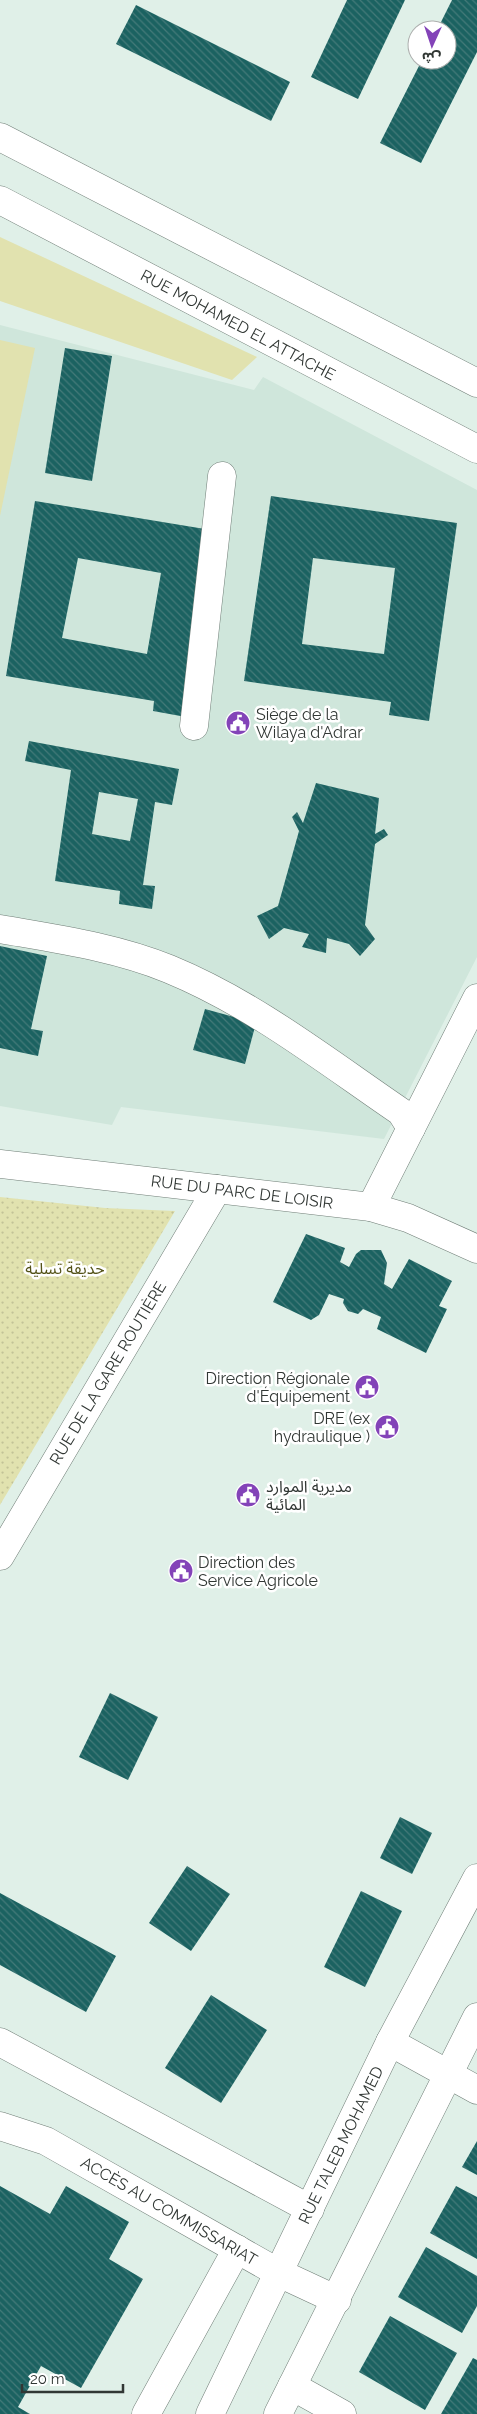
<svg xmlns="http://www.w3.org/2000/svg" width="477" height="2414" viewBox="0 0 477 2414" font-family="Raleway,'Noto Sans Arabic',sans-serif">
	<defs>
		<pattern id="garden-dots" width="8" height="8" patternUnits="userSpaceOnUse" patternTransform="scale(1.25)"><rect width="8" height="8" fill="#e1e2af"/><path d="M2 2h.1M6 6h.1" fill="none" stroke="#c2c297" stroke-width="1.8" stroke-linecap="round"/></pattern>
		<pattern id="building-back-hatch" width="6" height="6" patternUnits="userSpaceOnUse" patternTransform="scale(1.25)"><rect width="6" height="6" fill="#1b6261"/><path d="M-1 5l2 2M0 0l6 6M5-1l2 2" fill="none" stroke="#447a79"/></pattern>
	</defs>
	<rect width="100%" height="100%" fill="#e0f0e8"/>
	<!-- built -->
	<path fill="#cfe6db" d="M 0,325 L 254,390 L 263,377 L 477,490 L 477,957 L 384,1139 L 121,1107 L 112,1125 L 0,1106 Z"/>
	<!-- park -->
	<g fill="#e1e2af">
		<path d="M 0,237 L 257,357 L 232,380 L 0,301 Z"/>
		<path d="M 0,340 L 35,348 L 0,516 Z"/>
	</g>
	<!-- garden -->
	<path fill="url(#garden-dots)" d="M 0,1197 L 105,1208 L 175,1211 L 0,1505 Z"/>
	<!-- building -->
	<g fill="url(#building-back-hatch)" fill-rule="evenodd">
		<path d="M 347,0 L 405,0 L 358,99 L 311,77 Z"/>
		<path d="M 452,0 L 477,0 L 477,52 L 421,163 L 380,143 L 422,60 L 447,60 L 447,30 L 437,30 Z"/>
		<path d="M 136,5 L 290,82 L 271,121 L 116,44 Z"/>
		<path d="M 65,348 L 112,356 L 92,481 L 45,473 Z"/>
		<path d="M 271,496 L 457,523 L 429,721 L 389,715 L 391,702 L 244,681 ZM 313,558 L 395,568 L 384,654 L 302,644 Z"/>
		<path d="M 35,501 L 217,531 L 186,717 L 153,711 L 154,701 L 6,676 ZM 78,558 L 161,573 L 147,654 L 62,638 Z"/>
		<path d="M 29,741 L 179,769 L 172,805 L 155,802 L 143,885 L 155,886 L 152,909 L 119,904 L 120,891 L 55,881 L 71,770 L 25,761 ZM 99,792 L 138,799 L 130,841 L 92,834 Z"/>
		<path d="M 316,783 L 379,798 L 375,834 L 384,829 L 388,835 L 375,844 L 365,925 L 375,939 L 360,956 L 349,944 L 327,938 L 326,953 L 302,947 L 309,934 L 284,928 L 269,939 L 257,916 L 278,906 L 299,831 L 292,817 L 297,812 L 303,823 Z"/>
		<path d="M 0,946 L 47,956 L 31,1029 L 43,1031 L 38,1056 L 0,1048 Z"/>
		<path d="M 205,1009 L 256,1023 L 245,1064 L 193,1050 Z"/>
		<path d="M 306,1234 L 345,1248 L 340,1262 L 349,1267 L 356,1254 L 361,1250 L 381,1250 L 387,1263 L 384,1284 L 392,1289 L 409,1259 L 452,1281 L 439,1306 L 447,1309 L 426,1353 L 377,1329 L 381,1317 L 363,1309 L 358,1314 L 348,1311 L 343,1303 L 344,1299 L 329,1294 L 319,1315 L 311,1320 L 273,1302 Z"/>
		<path d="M 110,1693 L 158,1717 L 128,1780 L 79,1757 Z"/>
		<path d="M 400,1817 L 432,1833 L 412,1874 L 380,1858 Z"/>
		<path d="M 187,1866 L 230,1894 L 191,1951 L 149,1923 Z"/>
		<path d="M 361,1891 L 402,1911 L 365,1987 L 324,1967 Z"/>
		<path d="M 0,1893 L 116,1956 L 86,2012 L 0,1965 Z"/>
		<path d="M 211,1995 L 267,2030 L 221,2103 L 165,2068 Z"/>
		<path d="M 477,2141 L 477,2175 L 462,2167 Z"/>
		<path d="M 0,2186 L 50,2214 L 66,2186 L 129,2222 L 109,2259 L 143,2279 L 81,2388 L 41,2366 L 18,2407 L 30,2414 L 0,2414 Z"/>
		<path d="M 456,2186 L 477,2197 L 477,2259 L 430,2233 Z"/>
		<path d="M 426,2247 L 477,2276 L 477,2306 L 462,2333 L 398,2297 Z"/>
		<path d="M 390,2316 L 457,2353 L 425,2410 L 359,2372 Z"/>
		<path d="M 473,2358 L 477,2360 L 477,2414 L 441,2414 Z"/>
	</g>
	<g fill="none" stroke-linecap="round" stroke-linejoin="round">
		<defs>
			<g id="minor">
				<path d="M 0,137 L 477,383"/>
				<path d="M 0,200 L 477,449"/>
				<path d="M 194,726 L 222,476"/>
				<path d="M 0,929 C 57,939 115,947 169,969 C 254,1004 326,1061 401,1112 L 411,1128"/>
				<path d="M 0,1164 L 371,1207 L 408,1218 L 477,1249"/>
				<path d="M 371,1207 L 477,998"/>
				<path d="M 0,1556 L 217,1189"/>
				<path d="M 0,2042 L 310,2209"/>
				<path d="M 390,2042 L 477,2090"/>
				<path d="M 0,2126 L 46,2141 L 279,2273 L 337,2300"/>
				<path d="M 292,2386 L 342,2414"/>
				<path d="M 146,2414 L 237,2249"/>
				<path d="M 210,2414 L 390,2042 L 477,1878"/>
				<path d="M 278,2414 L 477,2017"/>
			</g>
		</defs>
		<!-- minor casing -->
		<use href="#minor" stroke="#707e77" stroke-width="29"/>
		<!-- minor -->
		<use href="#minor" stroke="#fff" stroke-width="28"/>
	</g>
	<!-- icons -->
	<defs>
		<symbol id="civic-disc" viewBox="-11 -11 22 22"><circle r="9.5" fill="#8343b8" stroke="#fff"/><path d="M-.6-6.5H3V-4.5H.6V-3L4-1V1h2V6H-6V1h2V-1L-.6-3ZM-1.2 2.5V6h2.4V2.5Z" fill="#fff"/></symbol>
	</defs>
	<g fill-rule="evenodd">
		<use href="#civic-disc" x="224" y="709" width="28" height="28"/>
		<use href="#civic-disc" x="353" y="1373" width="28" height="28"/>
		<use href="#civic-disc" x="373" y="1413" width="28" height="28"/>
		<use href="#civic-disc" x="234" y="1481" width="28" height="28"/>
		<use href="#civic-disc" x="167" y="1557" width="28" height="28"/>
	</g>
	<g text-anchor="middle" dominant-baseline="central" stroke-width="5" stroke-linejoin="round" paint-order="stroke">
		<!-- street labels -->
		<g font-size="16" fill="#313734" stroke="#fff">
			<text transform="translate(238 325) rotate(28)">RUE MOHAMED EL ATTACHE</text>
			<text transform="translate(242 1192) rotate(7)">RUE DU PARC DE LOISIR</text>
			<text transform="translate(108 1373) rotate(-59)">RUE DE LA GARE ROUTIÈRE</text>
			<text transform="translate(341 2145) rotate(-64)">RUE TALEB MOHAMED</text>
			<text transform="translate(169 2211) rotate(30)">ACCÈS AU COMMISSARIAT</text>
		</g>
		<!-- poi labels -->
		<g font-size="16" fill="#313734" stroke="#fff" text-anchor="start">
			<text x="256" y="714">Siège de la<tspan x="256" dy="18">Wilaya d'Adrar</tspan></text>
			<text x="350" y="1378" text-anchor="end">Direction Régionale<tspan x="350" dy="18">d'Équipement</tspan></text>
			<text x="370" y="1418" text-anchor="end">DRE (ex<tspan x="370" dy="18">hydraulique )</tspan></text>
			<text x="266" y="1486">مديرية الموارد<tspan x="266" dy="18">المائية</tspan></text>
			<text x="198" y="1562">Direction des<tspan x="198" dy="18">Service Agricole</tspan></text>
		</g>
		<!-- park labels -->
		<g font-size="16" fill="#535217" stroke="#fff">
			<text x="65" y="1268">حديقة تسلية</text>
		</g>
	</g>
	<!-- north arrow -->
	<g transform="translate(432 45) rotate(183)"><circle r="24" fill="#ffffff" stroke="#adafae"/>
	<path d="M0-4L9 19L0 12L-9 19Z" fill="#8343b8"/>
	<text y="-8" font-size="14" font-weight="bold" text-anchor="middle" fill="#313734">ش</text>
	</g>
	<!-- scale -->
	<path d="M22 2384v8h101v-8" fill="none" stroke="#313734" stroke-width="2.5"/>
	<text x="30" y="2384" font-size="15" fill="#313734" stroke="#ffffff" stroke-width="4" paint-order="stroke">20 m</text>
</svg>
